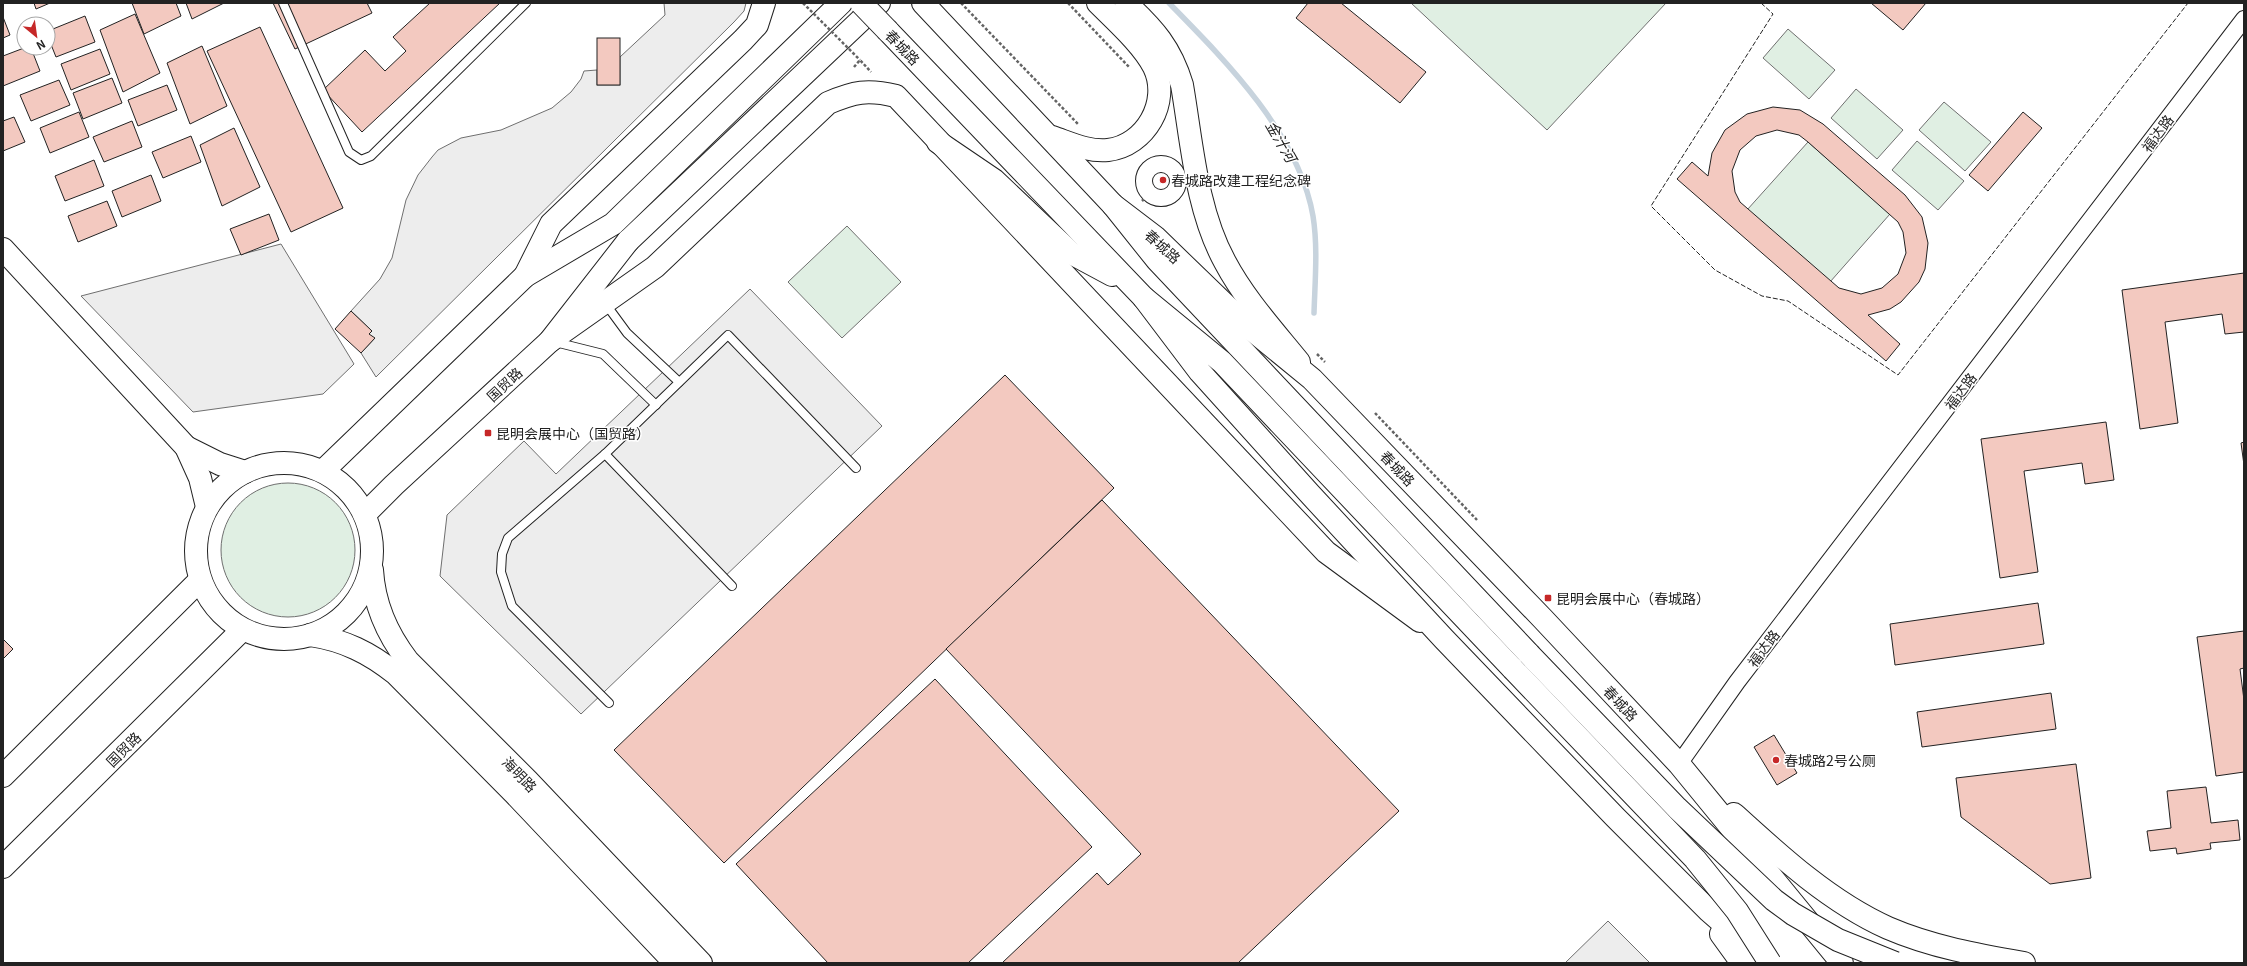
<svg xmlns="http://www.w3.org/2000/svg" width="2247" height="966" viewBox="0 0 2247 966" font-family="Georgia,'Noto Sans SC',serif">
	<rect width="100%" height="100%" fill="#fff"/>
	<!-- green -->
	<g fill="#e0efe3" stroke="#6f6f6f">
		<path d="M 1411,3 L 1666,3 L 1547,130 Z"/>
		<path d="M 1788,29 L 1835,70 L 1809,99 L 1763,58 Z"/>
		<path d="M 1856,89 L 1903,130 L 1877,159 L 1831,118 Z"/>
		<path d="M 1944,102 L 1991,142 L 1965,171 L 1919,130 Z"/>
		<path d="M 1917,141 L 1964,181 L 1938,210 L 1892,170 Z"/>
		<path d="M 1808,142 L 1890,214 L 1830,282 L 1747,210 Z"/>
		<path d="M 847,226 L 901,282 L 842,338 L 788,282 Z"/>
		<circle cx="288" cy="550" r="67"/>
	</g>
	<!-- parking -->
	<g fill="#ededed" stroke="#6f6f6f">
		<path d="M 664,3 L 746,3 L 744,11 L 734,22 L 376,377 L 361,353 L 374,339 L 369,334 L 372,331 L 351,311 L 380,279 L 392,258 L 406,200 L 418,175 L 432,157 L 438,150 L 461,138 L 501,130 L 552,108 L 571,92 L 581,79 L 584,71 L 597,70 L 597,85 L 620,85 L 620,57 L 665,15 Z"/>
		<path d="M 281,244 L 354,364 L 323,394 L 193,412 L 81,296 Z"/>
		<path d="M 750,289 L 882,426 L 581,714 L 440,576 L 447,515 L 524,441 L 556,474 Z"/>
		<path d="M 1608,921 L 1650,963 L 1565,963 Z"/>
	</g>
	<g fill="none" stroke-linecap="round" stroke-linejoin="round">
		<!-- stream -->
		<path stroke="#c7d3dd" stroke-width="5.5" d="M 1169,3 C 1225,60 1299,134 1313,216 C 1318,247 1315,281 1314,313"/>
	</g>
	<!-- building -->
	<g fill="#f3c9c0" stroke="#222" fill-rule="evenodd">
		<path d="M 34,3 L 50,3 L 36,9 Z"/>
		<path d="M 132,3 L 176,3 L 181,16 L 144,34 Z"/>
		<path d="M 186,3 L 224,3 L 192,19 Z"/>
		<path d="M 273,3 L 367,3 L 372,13 L 295,49 Z"/>
		<path d="M 430,3 L 500,3 L 362,132 L 323,90 L 365,50 L 385,71 L 406,51 L 393,37 Z"/>
		<path d="M 1308,3 L 1341,3 L 1426,72 L 1400,103 L 1296,18 Z"/>
		<path d="M 1871,3 L 1926,3 L 1903,30 Z"/>
		<path d="M 135,14 L 160,73 L 123,92 L 100,30 Z"/>
		<path d="M 85,16 L 95,42 L 56,57 L 48,37 L 48,31 Z"/>
		<path d="M 3,17 L 10,35 L 3,38 Z"/>
		<path d="M 260,27 L 343,208 L 291,232 L 207,51 Z"/>
		<rect x="597" y="38" width="23" height="47"/>
		<path d="M 202,46 L 227,106 L 190,124 L 167,63 Z"/>
		<path d="M 24,48 L 31,48 L 40,71 L 3,86 L 3,56 Z"/>
		<path d="M 100,49 L 110,74 L 71,90 L 61,64 Z"/>
		<path d="M 112,78 L 122,103 L 83,119 L 73,93 Z"/>
		<path d="M 59,80 L 70,105 L 31,121 L 20,95 Z"/>
		<path d="M 167,85 L 177,110 L 138,126 L 128,100 Z"/>
		<path d="M 1773,107 L 1800,110 L 1823,124 L 1905,195 L 1922,217 L 1928,243 L 1925,269 L 1919,282 L 1901,302 L 1890,309 L 1868,315 L 1900,344 L 1886,361 L 1677,179 L 1692,162 L 1708,176 L 1712,153 L 1725,130 L 1747,114 ZM 1777,130 L 1799,135 L 1808,142 L 1898,222 L 1903,232 L 1906,253 L 1898,274 L 1882,288 L 1861,294 L 1839,288 L 1740,202 L 1735,192 L 1732,171 L 1740,150 L 1756,136 Z"/>
		<path d="M 79,112 L 89,137 L 50,153 L 40,128 Z"/>
		<path d="M 2023,112 L 2042,128 L 1988,191 L 1969,175 Z"/>
		<path d="M 14,117 L 25,142 L 3,151 L 3,121 Z"/>
		<path d="M 132,121 L 142,147 L 104,162 L 93,137 Z"/>
		<path d="M 234,128 L 260,187 L 222,206 L 200,145 Z"/>
		<path d="M 191,136 L 201,162 L 163,178 L 152,152 Z"/>
		<path d="M 94,160 L 104,186 L 65,201 L 55,176 Z"/>
		<path d="M 151,175 L 161,201 L 122,217 L 112,191 Z"/>
		<path d="M 107,201 L 117,226 L 78,242 L 68,216 Z"/>
		<path d="M 269,214 L 279,240 L 241,255 L 230,229 Z"/>
		<path d="M 2244,273 L 2244,332 L 2225,334 L 2222,314 L 2165,322 L 2178,423 L 2140,429 L 2122,290 Z"/>
		<path d="M 351,311 L 372,331 L 369,334 L 375,338 L 361,353 L 335,329 Z"/>
		<path d="M 1005,375 L 1114,488 L 724,863 L 614,750 Z"/>
		<path d="M 2106,422 L 2114,480 L 2085,484 L 2082,463 L 2024,471 L 2038,572 L 2000,578 L 1981,439 Z"/>
		<path d="M 2244,442 L 2244,465 L 2241,443 Z"/>
		<path d="M 1102,500 L 1399,811 L 1238,963 L 1002,963 L 1097,873 L 1108,885 L 1141,854 L 946,649 Z"/>
		<path d="M 2038,603 L 2044,644 L 1895,665 L 1890,624 Z"/>
		<path d="M 2244,631 L 2244,668 L 2240,669 L 2244,700 L 2244,772 L 2216,776 L 2197,637 Z"/>
		<path d="M 3,639 L 13,649 L 3,659 Z"/>
		<path d="M 935,679 L 1092,847 L 968,963 L 828,963 L 736,864 Z"/>
		<path d="M 2051,693 L 2056,729 L 1922,747 L 1917,712 Z"/>
		<path d="M 1774,735 L 1797,773 L 1777,785 L 1754,747 Z"/>
		<path d="M 2076,764 L 2091,878 L 2050,884 L 1961,817 L 1956,778 Z"/>
		<path d="M 2206,787 L 2211,823 L 2238,820 L 2240,840 L 2210,843 L 2211,849 L 2177,854 L 2176,848 L 2150,851 L 2147,831 L 2171,828 L 2167,791 Z"/>
	</g>
	<g fill="none" stroke-linecap="round" stroke-linejoin="round">
		<defs>
			<g id="lane">
				<path d="M 283,3 L 349,152 L 361,160 L 371,156 L 526,3"/>
				<path d="M 605,303 L 627,333 L 679,382"/>
				<path d="M 555,342 L 603,354 L 656,405"/>
				<path d="M 605,454 L 732,586"/>
				<path d="M 609,703 L 512,606 L 501,572 L 502,554 L 508,538 L 605,454 L 728,335 L 856,468"/>
			</g>
			<g id="street">
				<circle cx="1161" cy="181" r="17"/>
				<path d="M 1679,764 L 1737,682 L 2244,19"/>
			</g>
			<g id="secondary">
				<path d="M 1126,3 C 1154,29 1171,48 1182,85 C 1192,143 1196,209 1225,262 C 1244,298 1273,330 1299,362"/>
				<path d="M 3,249 L 186,447 L 200,478 L 207,507"/>
				<path d="M 525,276 L 551,224 L 743,40 L 757,25 L 764,3"/>
				<path d="M 550,341 L 655,267 L 828,103 C 854,92 867,89 896,96 L 1326,552 L 1420,621"/>
				<path d="M 186,447 L 220,464 L 245,472"/>
				<circle cx="284" cy="551" r="88"/>
				<path d="M 323,471 L 525,276 L 613,224 L 841,3"/>
				<path d="M 365,514 L 394,485 L 550,341 L 628,241"/>
				<path d="M 372,570 C 374,605 387,634 408,661 L 528,781 L 701,963"/>
				<path d="M 310,635 C 344,640 370,653 396,674 L 514,793 L 675,963"/>
				<path d="M 3,776 L 200,580"/>
				<path d="M 3,867 L 242,630"/>
			</g>
			<g id="primary">
				<path d="M 923,3 L 1113,205 L 1155,237 L 1246,325 L 1312,379 L 1543,619 L 1679,764 L 1842,963"/>
				<path d="M 888,31 L 1144,298 L 1200,372 L 1309,493 L 1444,639 L 1615,817 L 1709,911 L 1764,959"/>
				<path d="M 1052,137 C 1070,143 1088,152 1108,150 C 1145,146 1171,102 1154,67 C 1143,45 1116,21 1098,3"/>
				<path d="M 938,142 L 994,180 L 1071,253 L 1112,275"/>
				<path d="M 628,241 L 879,3"/>
				<path d="M 1734,814 C 1780,856 1830,902 1888,928 C 1932,947 1978,955 2024,963"/>
				<path d="M 1721,934 L 1742,963"/>
			</g>
			<g id="highway">
				<path d="M 1113,205 L 1157,260 L 1529,654"/>
				<path d="M 1144,298 L 1222,362 L 1513,669"/>
			</g>
		</defs>
		<!-- lane casing -->
		<use href="#lane" stroke="#222" stroke-width="10"/>
		<!-- street casing -->
		<use href="#street" stroke="#222" stroke-width="18"/>
		<!-- secondary casing -->
		<use href="#secondary" stroke="#222" stroke-width="24"/>
		<!-- primary casing -->
		<use href="#primary" stroke="#222" stroke-width="24"/>
		<!-- highway casing -->
		<use href="#highway" stroke="#222" stroke-width="24"/>
		<!-- path -->
		<g stroke="#646464" stroke-width="2.5" stroke-dasharray="3 2" stroke-linecap="butt">
			<path d="M 961,3 L 1078,124"/>
			<path d="M 1068,3 L 1130,68"/>
			<path d="M 854,67 L 860,60 L 871,72"/>
			<path d="M 1142,201 L 1150,193"/>
			<path d="M 1317,354 L 1325,362"/>
			<path d="M 1375,413 L 1477,520"/>
		</g>
		<!-- lane -->
		<use href="#lane" stroke="#fff" stroke-width="8"/>
		<!-- street -->
		<use href="#street" stroke="#fff" stroke-width="16"/>
		<!-- secondary -->
		<use href="#secondary" stroke="#fff" stroke-width="22"/>
		<!-- primary -->
		<use href="#primary" stroke="#fff" stroke-width="22"/>
		<!-- highway -->
		<use href="#highway" stroke="#fff" stroke-width="22"/>
		<defs>
			<path id="primary-bridge" d="M 861,3 L 888,31"/>
			<g id="highway-bridge">
				<path d="M 1529,654 L 1677,808 L 1774,900 L 1793,914 L 1838,940 L 1895,963"/>
				<path d="M 1513,669 L 1695,859 L 1737,911 L 1770,963"/>
			</g>
		</defs>
		<!-- primary-bridge casing -->
		<use href="#primary-bridge" stroke="#222" stroke-width="24" stroke-linecap="butt"/>
		<!-- highway-bridge casing -->
		<use href="#highway-bridge" stroke="#222" stroke-width="24" stroke-linecap="butt"/>
		<!-- path-bridge -->
		<path stroke="#646464" stroke-width="2.5" stroke-dasharray="3 2" stroke-linecap="butt" d="M 803,3 L 860,60"/>
		<!-- primary-bridge -->
		<use href="#primary-bridge" stroke="#fff" stroke-width="22"/>
		<!-- highway-bridge -->
		<use href="#highway-bridge" stroke="#fff" stroke-width="22"/>
		<!-- fence -->
		<path stroke="#222" stroke-width="1" stroke-dasharray="5 2" stroke-linecap="butt" d="M 1761,3 L 1773,14 L 1651,206 L 1715,270 L 1762,296 L 1788,301 L 1898,375 L 2188,3"/>
	</g>
	<!-- markers -->
	<g fill="#c62828" stroke="#fff" stroke-width="1.5">
		<circle cx="1163" cy="180" r="4"/>
		<rect x="484" y="429" width="8" height="8" rx="2"/>
		<rect x="1544" y="594" width="8" height="8" rx="2"/>
		<circle cx="1776" cy="760" r="4"/>
	</g>
	<g text-anchor="middle" dominant-baseline="central" stroke-width="3" stroke-linejoin="round" paint-order="stroke">
		<!-- street labels -->
		<g font-size="14" fill="#222" stroke="#fff">
			<text transform="translate(903 47) rotate(46)">春城路</text>
			<text transform="translate(2157 133) rotate(-53)">福达路</text>
			<text transform="translate(1163 246) rotate(42)">春城路</text>
			<text transform="translate(504 384) rotate(-43)">国贸路</text>
			<text transform="translate(1960 391) rotate(-53)">福达路</text>
			<text transform="translate(1398 468) rotate(46)">春城路</text>
			<text transform="translate(1763 648) rotate(-53)">福达路</text>
			<text transform="translate(1621 703) rotate(47)">春城路</text>
			<text transform="translate(123 749) rotate(-45)">国贸路</text>
			<text transform="translate(520 774) rotate(46)">海明路</text>
		</g>
		<!-- poi labels -->
		<g font-size="14" fill="#222" stroke="#fff" text-anchor="start">
			<text x="1171" y="180">春城路改建工程纪念碑</text>
			<text x="496" y="433">昆明会展中心（国贸路）</text>
			<text x="1556" y="598">昆明会展中心（春城路）</text>
			<text x="1784" y="760">春城路2号公厕</text>
		</g>
		<!-- water labels -->
		<g font-size="15" font-style="italic" fill="#222" stroke="#fff">
			<text transform="translate(1282 141) rotate(60)">金汁河</text>
		</g>
	</g>
	<!-- border -->
	<rect width="2247" height="966" fill="none" stroke="#222222" stroke-width="8"/>
	<!-- north arrow -->
	<g transform="translate(36 36) rotate(151)"><circle r="19" fill="#ffffff" stroke="#a7a7a7"/>
	<path d="M0-3L7 15L0 10L-7 15Z" fill="#c62828"/>
	<text y="-6" font-size="11" font-weight="bold" text-anchor="middle" fill="#222222">N</text>
	</g>
</svg>
